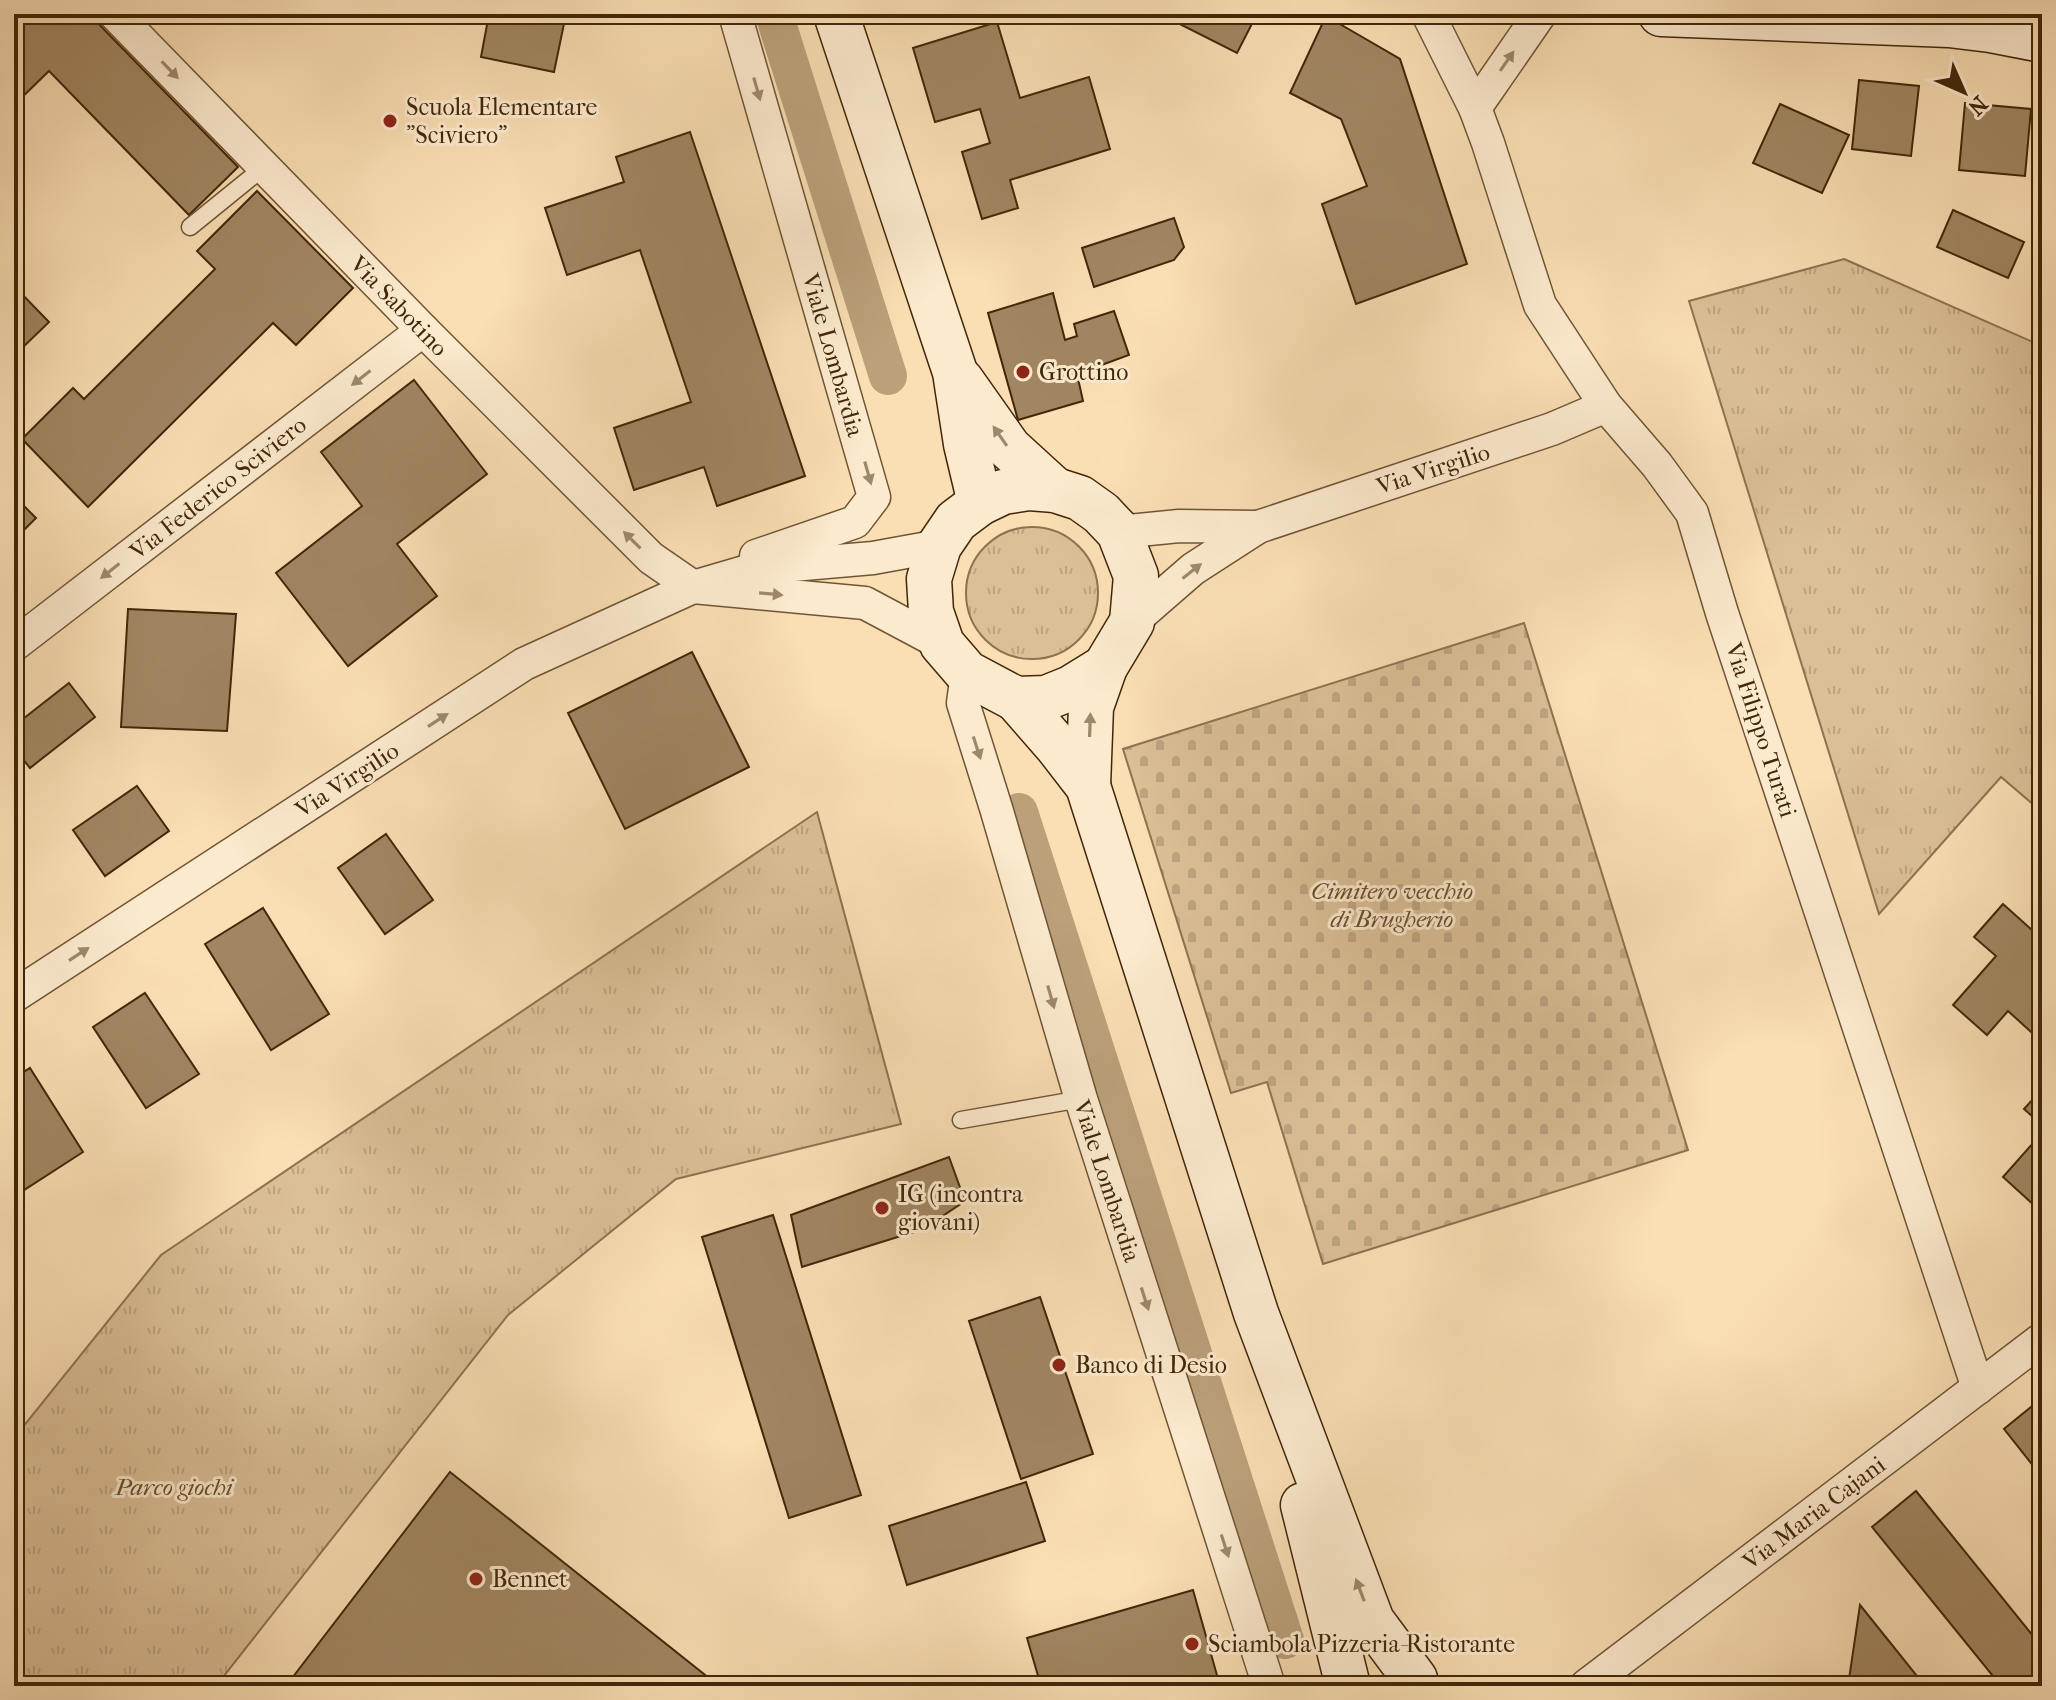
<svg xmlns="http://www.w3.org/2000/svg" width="2056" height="1700" viewBox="0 0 2056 1700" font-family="'IM FELL French Canon',serif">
	<defs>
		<pattern id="grass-tufts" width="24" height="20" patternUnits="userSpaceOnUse" patternTransform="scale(2)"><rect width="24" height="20" fill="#dbbf97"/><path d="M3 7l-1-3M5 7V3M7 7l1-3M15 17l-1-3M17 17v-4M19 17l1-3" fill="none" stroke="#bda481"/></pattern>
		<pattern id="cemetery-stones" width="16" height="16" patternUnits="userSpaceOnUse" patternTransform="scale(2)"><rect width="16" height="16" fill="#dbbf97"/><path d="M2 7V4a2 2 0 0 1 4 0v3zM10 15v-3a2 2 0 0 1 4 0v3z" fill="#bda481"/></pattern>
	</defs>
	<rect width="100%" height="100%" fill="#fadeb4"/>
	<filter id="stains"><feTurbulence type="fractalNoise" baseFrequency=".0025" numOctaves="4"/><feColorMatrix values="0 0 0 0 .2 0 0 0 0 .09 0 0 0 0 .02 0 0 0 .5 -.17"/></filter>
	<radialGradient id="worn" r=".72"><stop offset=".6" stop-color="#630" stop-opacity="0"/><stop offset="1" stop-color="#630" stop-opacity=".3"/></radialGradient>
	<!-- grass -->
	<g fill="url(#grass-tufts)" stroke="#8e7350" stroke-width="2">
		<path d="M 1844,259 L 2042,346 L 2042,812 L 2001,777 L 1879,914 L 1689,301 Z"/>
		<circle cx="1032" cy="593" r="66"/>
		<path d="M 817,812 L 901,1124 L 676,1179 L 508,1315 L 216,1686 L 14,1686 L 14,1438 L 161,1255 Z"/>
	</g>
	<!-- cemetery -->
	<path fill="url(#cemetery-stones)" stroke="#8e7350" stroke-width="2" d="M 1524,623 L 1688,1150 L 1323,1264 L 1267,1082 L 1231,1093 L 1123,749 Z"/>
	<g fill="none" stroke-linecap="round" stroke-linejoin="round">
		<!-- canal -->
		<g stroke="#bba07a" stroke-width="38">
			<path d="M 774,14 L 888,376"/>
			<path d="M 1019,812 L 1285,1640"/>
		</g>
	</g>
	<!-- building -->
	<g fill="#a18662" stroke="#412709" stroke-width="2">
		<path d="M 15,14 L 89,14 L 238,167 L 189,215 L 49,71 L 14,105 Z"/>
		<path d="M 193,14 L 237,14 L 235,22 Z"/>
		<path d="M 489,14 L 566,14 L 554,72 L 481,57 Z"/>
		<path d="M 1160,14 L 1257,14 L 1237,53 Z"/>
		<path d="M 1326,16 L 1400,59 L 1467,264 L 1356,304 L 1322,204 L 1367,186 L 1341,119 L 1290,93 Z"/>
		<path d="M 997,22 L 1020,98 L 1089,77 L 1110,149 L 1010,180 L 1018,208 L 982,219 L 962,152 L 990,143 L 980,109 L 935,122 L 913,48 Z"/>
		<path d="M 1859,80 L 1919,86 L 1911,156 L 1852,149 Z"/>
		<path d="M 1965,103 L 2031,109 L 2025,176 L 1959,170 Z"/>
		<path d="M 1780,104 L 1849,135 L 1822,193 L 1753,163 Z"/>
		<path d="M 690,132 L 805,476 L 717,506 L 704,467 L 634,490 L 614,428 L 691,402 L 640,250 L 567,275 L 545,208 L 624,182 L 616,157 Z"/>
		<path d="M 257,191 L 353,288 L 296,345 L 273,323 L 88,507 L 22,439 L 73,388 L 84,399 L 215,269 L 197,251 Z"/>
		<path d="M 1953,210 L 2024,242 L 2008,278 L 1937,247 Z"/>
		<path d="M 1174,218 L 1184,247 L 1174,260 L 1094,287 L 1082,248 Z"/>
		<path d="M 14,286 L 49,322 L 14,356 Z"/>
		<path d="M 1053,293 L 1065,340 L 1077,336 L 1074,324 L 1114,311 L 1129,355 L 1077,374 L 1083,401 L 1018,420 L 988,313 Z"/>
		<path d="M 414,380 L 487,474 L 397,544 L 437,596 L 348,666 L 276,573 L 362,506 L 321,452 Z"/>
		<path d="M 14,496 L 36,518 L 14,540 Z"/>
		<path d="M 128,609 L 236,614 L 227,731 L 121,727 Z"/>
		<path d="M 692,652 L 749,767 L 625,829 L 568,713 Z"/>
		<path d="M 69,683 L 95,717 L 30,768 L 14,748 L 14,726 Z"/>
		<path d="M 137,786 L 169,831 L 105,876 L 73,830 Z"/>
		<path d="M 386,834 L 433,900 L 385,934 L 338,868 Z"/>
		<path d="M 2003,904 L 2042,939 L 2042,1042 L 2008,1011 L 1987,1035 L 1953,1005 L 1996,956 L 1974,937 Z"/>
		<path d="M 263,908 L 329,1014 L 271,1050 L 205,944 Z"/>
		<path d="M 145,993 L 199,1074 L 146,1108 L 93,1027 Z"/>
		<path d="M 30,1068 L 83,1152 L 21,1192 L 14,1181 L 14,1078 Z"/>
		<path d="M 2042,1089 L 2042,1125 L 2024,1109 Z"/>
		<path d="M 2042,1133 L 2042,1200 L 2036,1207 L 2003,1177 Z"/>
		<path d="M 949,1157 L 965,1201 L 923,1229 L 802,1267 L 791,1215 Z"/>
		<path d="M 773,1215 L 861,1495 L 789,1518 L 702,1237 Z"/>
		<path d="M 1040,1297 L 1093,1454 L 1021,1479 L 969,1321 Z"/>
		<path d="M 2042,1398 L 2042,1477 L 2004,1429 Z"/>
		<path d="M 450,1472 L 719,1686 L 286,1686 Z"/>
		<path d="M 1026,1482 L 1045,1541 L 907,1585 L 889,1526 Z"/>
		<path d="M 1916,1491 L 2042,1647 L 2042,1686 L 2001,1686 L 1872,1527 Z"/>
		<path d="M 1193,1590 L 1220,1686 L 1131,1686 L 1130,1679 L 1107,1686 L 1041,1686 L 1027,1638 Z"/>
		<path d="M 1860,1605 L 1925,1686 L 1848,1686 Z"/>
	</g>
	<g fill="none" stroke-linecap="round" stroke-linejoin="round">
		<defs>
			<g id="lane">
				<path d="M 190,227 L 264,167"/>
				<path d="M 961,1120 L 1081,1099"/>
			</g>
			<g id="street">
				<path d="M 115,14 L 423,330 L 651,558 L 693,587 L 865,603 L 942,644"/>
				<path d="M 735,14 L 874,497 L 855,522 L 756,556"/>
				<path d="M 1428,14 L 1475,108 L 1488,143 L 1540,305 L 1606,406 L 1657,465 L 1692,513 L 1722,613 L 1978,1388"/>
				<path d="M 1475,108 L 1540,14"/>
				<path d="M 1119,532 L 1179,526 L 1258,527"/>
				<path d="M 1132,622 L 1193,569 L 1258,527 L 1552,429 L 1606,406"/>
				<path d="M 14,645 L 423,330"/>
				<path d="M 967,673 L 963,703 L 996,808 L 1081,1099 L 1269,1686"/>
				<path d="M 14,996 L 524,664 L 693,587 L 758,568 L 873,558 L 939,546"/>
				<path d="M 1586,1686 L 2042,1339"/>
			</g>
			<g id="secondary">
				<path d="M 836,14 L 955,372 L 966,444 L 980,503"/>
				<path d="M 1661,14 L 1949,25 L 1990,30 L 2042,40"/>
				<path d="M 961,380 L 1009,448 L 1055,490"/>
				<path d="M 1029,488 L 1055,490 L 1080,498 L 1101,513 L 1119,532 L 1136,576 L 1132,622 L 1105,667 L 1071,688 L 1046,698 L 1016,699 L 967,673 L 942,644 L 931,612 L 929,579 L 939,546 L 956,521 L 980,503 L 1003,492 Z"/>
				<path d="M 1016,699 L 1057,746 L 1088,786 L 1256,1313 L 1372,1621 L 1415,1679"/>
				<path d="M 1088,786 L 1091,707 L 1105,667"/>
				<path d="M 1303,1505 L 1348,1686"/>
			</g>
		</defs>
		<!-- lane casing -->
		<use href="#lane" stroke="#6f5534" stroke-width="19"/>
		<!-- street casing -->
		<use href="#street" stroke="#6f5534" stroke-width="35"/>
		<!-- secondary casing -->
		<use href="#secondary" stroke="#412709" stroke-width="47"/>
		<!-- lane -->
		<use href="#lane" stroke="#fceace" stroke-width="16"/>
		<!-- street -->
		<use href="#street" stroke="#fceace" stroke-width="32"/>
		<!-- secondary -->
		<use href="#secondary" stroke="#fceace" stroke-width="44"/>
	</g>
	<!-- one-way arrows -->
	<defs><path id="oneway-solid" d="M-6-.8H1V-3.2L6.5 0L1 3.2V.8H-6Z" transform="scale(2)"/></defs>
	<g fill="#9e886c">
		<use href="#oneway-solid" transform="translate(1507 61) rotate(-55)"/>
		<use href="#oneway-solid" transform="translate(170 70) rotate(46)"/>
		<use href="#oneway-solid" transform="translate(757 89) rotate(74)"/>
		<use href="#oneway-solid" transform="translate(361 378) rotate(142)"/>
		<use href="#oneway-solid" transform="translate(1000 436) rotate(-125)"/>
		<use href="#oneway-solid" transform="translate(868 473) rotate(74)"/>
		<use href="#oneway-solid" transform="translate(632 540) rotate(-135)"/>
		<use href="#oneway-solid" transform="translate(110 571) rotate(142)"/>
		<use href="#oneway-solid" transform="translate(1192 571) rotate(-38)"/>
		<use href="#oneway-solid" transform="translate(771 594) rotate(5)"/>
		<use href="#oneway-solid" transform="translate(438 720) rotate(-33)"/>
		<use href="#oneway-solid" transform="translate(1090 725) rotate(-88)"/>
		<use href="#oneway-solid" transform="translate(977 748) rotate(72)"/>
		<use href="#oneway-solid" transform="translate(79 954) rotate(-33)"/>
		<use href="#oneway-solid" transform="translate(1051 997) rotate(74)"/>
		<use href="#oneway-solid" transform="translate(1145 1299) rotate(72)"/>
		<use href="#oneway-solid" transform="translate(1225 1546) rotate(72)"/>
		<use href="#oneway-solid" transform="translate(1360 1590) rotate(-111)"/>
	</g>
	<!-- markers -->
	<g fill="#8f2418" stroke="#fceace" stroke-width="3">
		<circle cx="390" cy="121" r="8"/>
		<circle cx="1023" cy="372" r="8"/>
		<circle cx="882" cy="1208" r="8"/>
		<circle cx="1059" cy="1365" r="8"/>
		<circle cx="476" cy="1579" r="8"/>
		<circle cx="1192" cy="1644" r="8"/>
	</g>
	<g text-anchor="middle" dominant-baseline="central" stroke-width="6" stroke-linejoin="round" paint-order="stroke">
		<!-- poi labels -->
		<g font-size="24" fill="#412709" stroke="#fceace" text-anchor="start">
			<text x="406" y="107">Scuola Elementare<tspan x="406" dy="28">"Sciviero"</tspan></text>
			<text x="1039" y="372">Grottino</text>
			<text x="898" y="1194">IG (incontra<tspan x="898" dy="28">giovani)</tspan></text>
			<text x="1075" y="1365">Banco di Desio</text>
			<text x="492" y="1579">Bennet</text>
			<text x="1208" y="1644">Sciambola Pizzeria-Ristorante</text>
		</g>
		<!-- street labels -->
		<g font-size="24" fill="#412709" stroke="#fceace">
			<text transform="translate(399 306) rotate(46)">Via Sabotino</text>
			<text transform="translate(833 355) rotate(74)">Viale Lombardia</text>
			<text transform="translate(1433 469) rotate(-18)">Via Virgilio</text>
			<text transform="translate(218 488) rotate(-38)">Via Federico Sciviero</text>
			<text transform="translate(1761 730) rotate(72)">Via Filippo Turati</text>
			<text transform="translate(347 780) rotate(-33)">Via Virgilio</text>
			<text transform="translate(1107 1181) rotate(72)">Viale Lombardia</text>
			<text transform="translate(1814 1513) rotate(-37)">Via Maria Cajani</text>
		</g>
		<!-- park labels -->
		<g font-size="24" font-style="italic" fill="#684d2c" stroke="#fceace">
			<text x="1392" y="891">Cimitero vecchio<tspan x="1392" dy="28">di Brugherio</tspan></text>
			<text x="174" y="1487">Parco giochi</text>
		</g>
	</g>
	<!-- margin -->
	<rect width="2056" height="1700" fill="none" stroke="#fadeb4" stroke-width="48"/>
	<rect x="16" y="16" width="2024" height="1668" fill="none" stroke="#412709" stroke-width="4"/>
	<rect x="24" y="24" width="2008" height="1652" fill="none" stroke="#412709" stroke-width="2"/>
	<!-- north arrow -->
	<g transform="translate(1964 92) rotate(135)" stroke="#fceace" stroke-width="6" paint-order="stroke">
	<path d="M0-6L14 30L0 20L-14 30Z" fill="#412709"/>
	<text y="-12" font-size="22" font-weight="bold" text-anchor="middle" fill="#412709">N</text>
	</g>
	<rect width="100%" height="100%" filter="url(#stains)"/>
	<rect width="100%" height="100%" fill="url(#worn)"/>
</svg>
